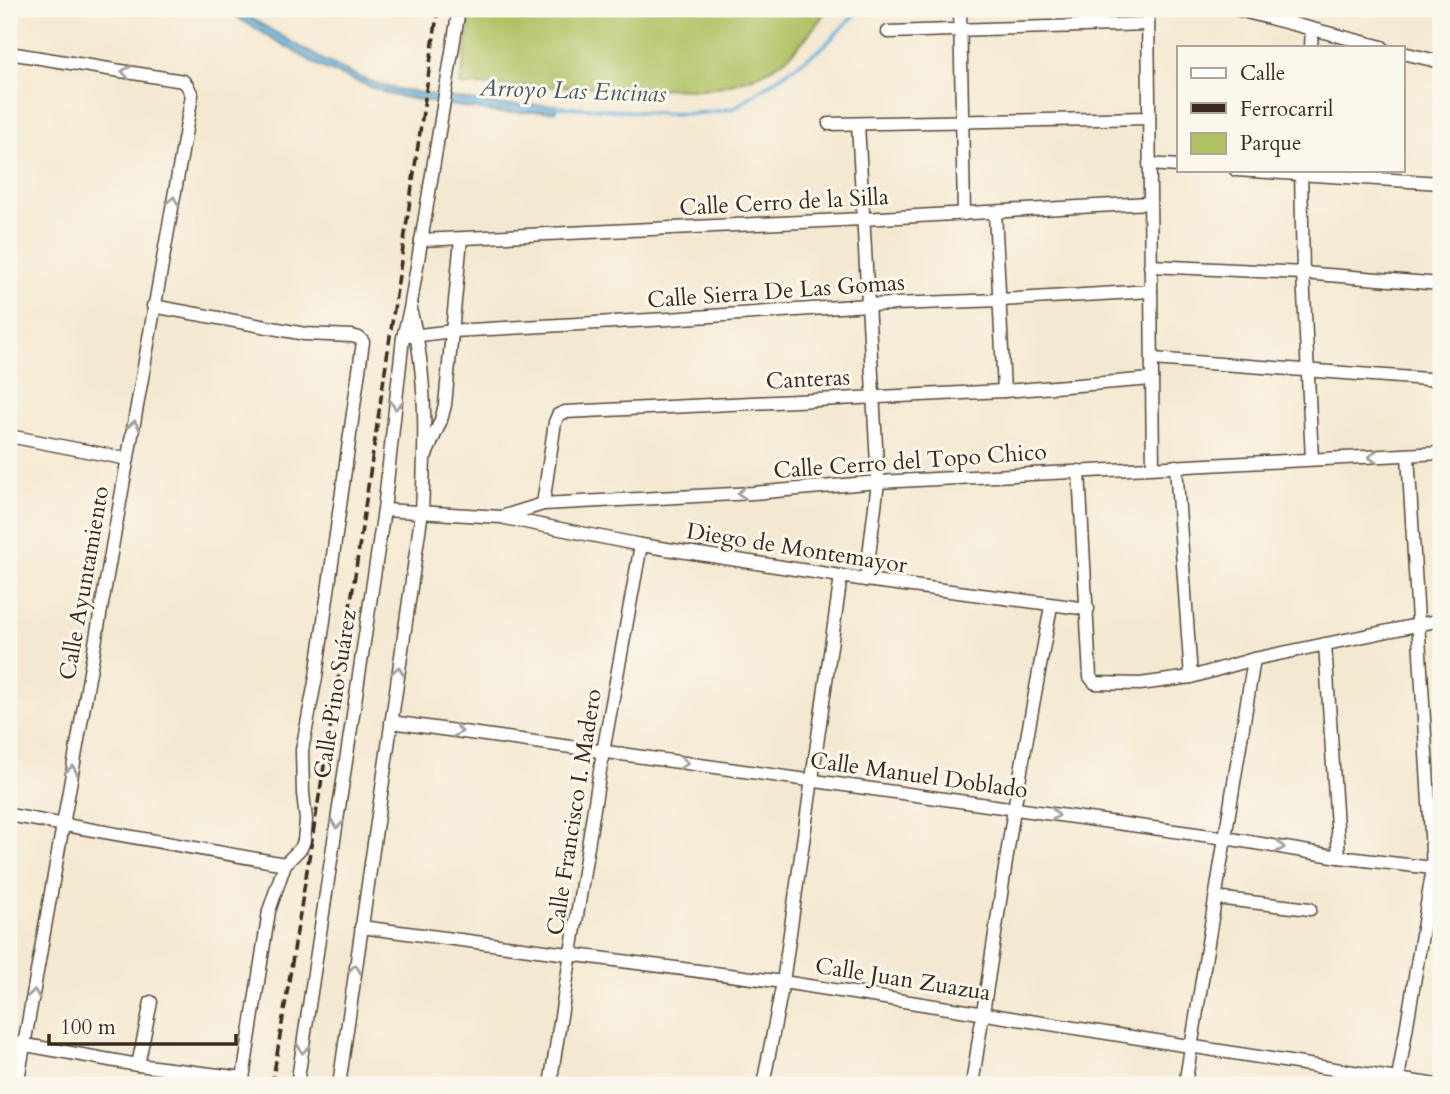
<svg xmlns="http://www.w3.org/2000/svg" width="1450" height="1094" viewBox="0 0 1450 1094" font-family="Cardo,serif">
	<rect width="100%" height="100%" fill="#fbf7ec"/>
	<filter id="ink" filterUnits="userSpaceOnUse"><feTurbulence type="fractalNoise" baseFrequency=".0143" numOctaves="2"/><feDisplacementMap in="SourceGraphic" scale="14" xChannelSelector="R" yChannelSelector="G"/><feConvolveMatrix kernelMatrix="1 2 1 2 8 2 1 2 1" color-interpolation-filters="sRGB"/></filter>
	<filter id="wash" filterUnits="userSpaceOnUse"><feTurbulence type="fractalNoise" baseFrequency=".00686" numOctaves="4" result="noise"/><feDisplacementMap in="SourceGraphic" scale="28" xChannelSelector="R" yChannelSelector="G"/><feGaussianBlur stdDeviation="1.57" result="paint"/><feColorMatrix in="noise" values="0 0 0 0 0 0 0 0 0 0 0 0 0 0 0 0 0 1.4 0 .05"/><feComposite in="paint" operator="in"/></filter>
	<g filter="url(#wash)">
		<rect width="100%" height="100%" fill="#f4e8d0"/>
		<!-- green -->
		<path fill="#b1c265" stroke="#767642" stroke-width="2" d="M 472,9 L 828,9 C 817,23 806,39 793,52 C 770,74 739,83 708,89 L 460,85 Z"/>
		<!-- water -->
		<path fill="#65b1de" stroke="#506e7e" stroke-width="2" d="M 223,9 L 235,9 L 325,61 L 364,79 L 390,88 L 499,105 L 556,105 L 556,111 L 499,113 L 391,95 L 321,67 Z"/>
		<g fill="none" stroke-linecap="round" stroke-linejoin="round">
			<!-- stream -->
			<path stroke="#65b1de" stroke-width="3.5" d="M 552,107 C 608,106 680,122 734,108 L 822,48 L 860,9"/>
		</g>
	</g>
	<g filter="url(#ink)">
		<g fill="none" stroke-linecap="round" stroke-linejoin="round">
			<defs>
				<g id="minor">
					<path d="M 960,9 L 964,214"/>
					<path d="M 1148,9 L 1153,467"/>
					<path d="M 1235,9 L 1382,47"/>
					<path d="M 888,32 L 1148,24"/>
					<path d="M 1311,47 L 1312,29"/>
					<path d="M 9,53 L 183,81 L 187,85 L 192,95 L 17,1085"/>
					<path d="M 1403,53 L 1441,62"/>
					<path d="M 829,124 L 1149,118"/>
					<path d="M 858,124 L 878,482 L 866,580"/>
					<path d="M 1149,164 L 1179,166"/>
					<path d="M 1236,170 L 1441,183"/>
					<path d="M 1301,170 L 1303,273 L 1312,459"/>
					<path d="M 995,212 L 1004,391"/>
					<path d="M 421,240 L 863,219 L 1149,203"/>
					<path d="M 1150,266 L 1303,273 L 1441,284"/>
					<path d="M 153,306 L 305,334 L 352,336 L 359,338 L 363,342 L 316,677 L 302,750 L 303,793 L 306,820 L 304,841 L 301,848 L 285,864 L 269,911 L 242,1085"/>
					<path d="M 411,336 L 453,331 L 668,319 L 868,305 L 1000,300 L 1151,291"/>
					<path d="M 1152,359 L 1441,380"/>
					<path d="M 9,436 L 128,459"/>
					<path d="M 426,455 L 441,420 L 445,405 L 461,239"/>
					<path d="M 1176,466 L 1191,677"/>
					<path d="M 1079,471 L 1090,677 L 1095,683 L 1140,684 L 1191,677 L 1254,659 L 1441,620"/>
					<path d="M 543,504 L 555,422 L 558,415 L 565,412 L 1004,391 L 1152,379"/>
					<path d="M 384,510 L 501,517 L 543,504 L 753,493 L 878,482 L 1441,453"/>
					<path d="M 505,518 L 641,545 L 866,580 L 1088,609"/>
					<path d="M 1325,644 L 1339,857"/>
					<path d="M 391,722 L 1225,838 L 1339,857 L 1441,869"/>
					<path d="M 9,815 L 285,864"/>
					<path d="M 1216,898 L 1310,909"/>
					<path d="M 361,927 L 783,982 L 1436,1085"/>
					<path d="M 9,1042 L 138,1065 L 243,1078"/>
					<path d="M 138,1065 L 151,1002"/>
					<path d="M 1398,1079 L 1433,868 L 1408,455"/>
					<path d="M 297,1085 L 384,510 L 403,337 L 410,309 L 459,9"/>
					<path d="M 339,1085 L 422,511 C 425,448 428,374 411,313"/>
					<path d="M 550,1085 L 603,752 L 641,545"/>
					<path d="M 763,1085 L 783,982 L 841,576"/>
					<path d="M 972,1085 L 1014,809 L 1051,606"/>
					<path d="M 1185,1085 L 1254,659"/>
				</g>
			</defs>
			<!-- minor casing -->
			<use href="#minor" stroke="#574639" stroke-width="15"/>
			<!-- minor -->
			<use href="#minor" stroke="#fff" stroke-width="12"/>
			<!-- rail -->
			<path stroke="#3b2a1e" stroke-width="3.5" stroke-dasharray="10 5" stroke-linecap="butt" d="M 272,1085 L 354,582 L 438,9"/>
		</g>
		<!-- one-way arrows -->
		<defs><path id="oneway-chevron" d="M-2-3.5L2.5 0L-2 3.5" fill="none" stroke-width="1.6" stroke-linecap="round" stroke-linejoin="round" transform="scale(1.75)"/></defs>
		<g stroke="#a79f9a">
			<use href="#oneway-chevron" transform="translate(126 72) rotate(-171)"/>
			<use href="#oneway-chevron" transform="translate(173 201) rotate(-79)"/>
			<use href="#oneway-chevron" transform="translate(396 405) rotate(96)"/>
			<use href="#oneway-chevron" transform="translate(134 425) rotate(-81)"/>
			<use href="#oneway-chevron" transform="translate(1373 457) rotate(177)"/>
			<use href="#oneway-chevron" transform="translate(742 493) rotate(177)"/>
			<use href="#oneway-chevron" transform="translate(398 671) rotate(-82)"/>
			<use href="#oneway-chevron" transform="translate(458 731) rotate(8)"/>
			<use href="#oneway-chevron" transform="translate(684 763) rotate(8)"/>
			<use href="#oneway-chevron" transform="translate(72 770) rotate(-80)"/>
			<use href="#oneway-chevron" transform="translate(1055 815) rotate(8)"/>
			<use href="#oneway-chevron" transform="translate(337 824) rotate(98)"/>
			<use href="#oneway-chevron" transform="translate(1280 847) rotate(9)"/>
			<use href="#oneway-chevron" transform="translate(355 969) rotate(-82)"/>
			<use href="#oneway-chevron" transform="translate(34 994) rotate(-81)"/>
			<use href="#oneway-chevron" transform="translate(303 1049) rotate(99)"/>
		</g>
	</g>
	<g text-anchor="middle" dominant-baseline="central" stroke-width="6" stroke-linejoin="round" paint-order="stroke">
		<!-- street labels -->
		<g font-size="23" fill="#3b2a1e" stroke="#fbf7ec">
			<text transform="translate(784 202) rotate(-3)">Calle Cerro de la Silla</text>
			<text transform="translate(776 291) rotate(-4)">Calle Sierra De Las Gomas</text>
			<text transform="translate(808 379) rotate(-3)">Canteras</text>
			<text transform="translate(910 461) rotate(-4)">Calle Cerro del Topo Chico</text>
			<text transform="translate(797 548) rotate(9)">Diego de Montemayor</text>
			<text transform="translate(84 583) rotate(-80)">Calle Ayuntamiento</text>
			<text transform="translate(335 694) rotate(-81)">Calle Pino Suárez</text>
			<text transform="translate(919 775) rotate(8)">Calle Manuel Doblado</text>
			<text transform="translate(574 812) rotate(-81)">Calle Francisco I. Madero</text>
			<text transform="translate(903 979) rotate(9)">Calle Juan Zuazua</text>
		</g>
		<!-- water labels -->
		<g font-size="24" font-style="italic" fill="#4a5961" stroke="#fbf7ec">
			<text transform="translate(573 91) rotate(2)">Arroyo Las Encinas</text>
		</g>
	</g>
	<!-- margin -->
	<rect width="1450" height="1094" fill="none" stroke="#fbf7ec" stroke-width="35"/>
	<!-- legend -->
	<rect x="1177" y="46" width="228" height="126" fill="#fbf7ec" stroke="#aea59a" stroke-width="2"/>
	<rect x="1191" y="68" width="35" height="10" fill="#ffffff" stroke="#aea59a" stroke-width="2"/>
	<text x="1240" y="80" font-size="21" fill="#3b2a1e">Calle</text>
	<rect x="1191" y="103" width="35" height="10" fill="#3b2a1e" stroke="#aea59a" stroke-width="2"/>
	<text x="1240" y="116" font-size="21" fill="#3b2a1e">Ferrocarril</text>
	<rect x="1191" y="133" width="35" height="21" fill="#b1c265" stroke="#aea59a" stroke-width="2"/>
	<text x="1240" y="150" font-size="21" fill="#3b2a1e">Parque</text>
	<!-- scale -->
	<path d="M49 1034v10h187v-10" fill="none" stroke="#3b2a1e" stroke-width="3.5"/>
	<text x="60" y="1034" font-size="21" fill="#3b2a1e" stroke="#fbf7ec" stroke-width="5" paint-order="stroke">100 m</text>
</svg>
